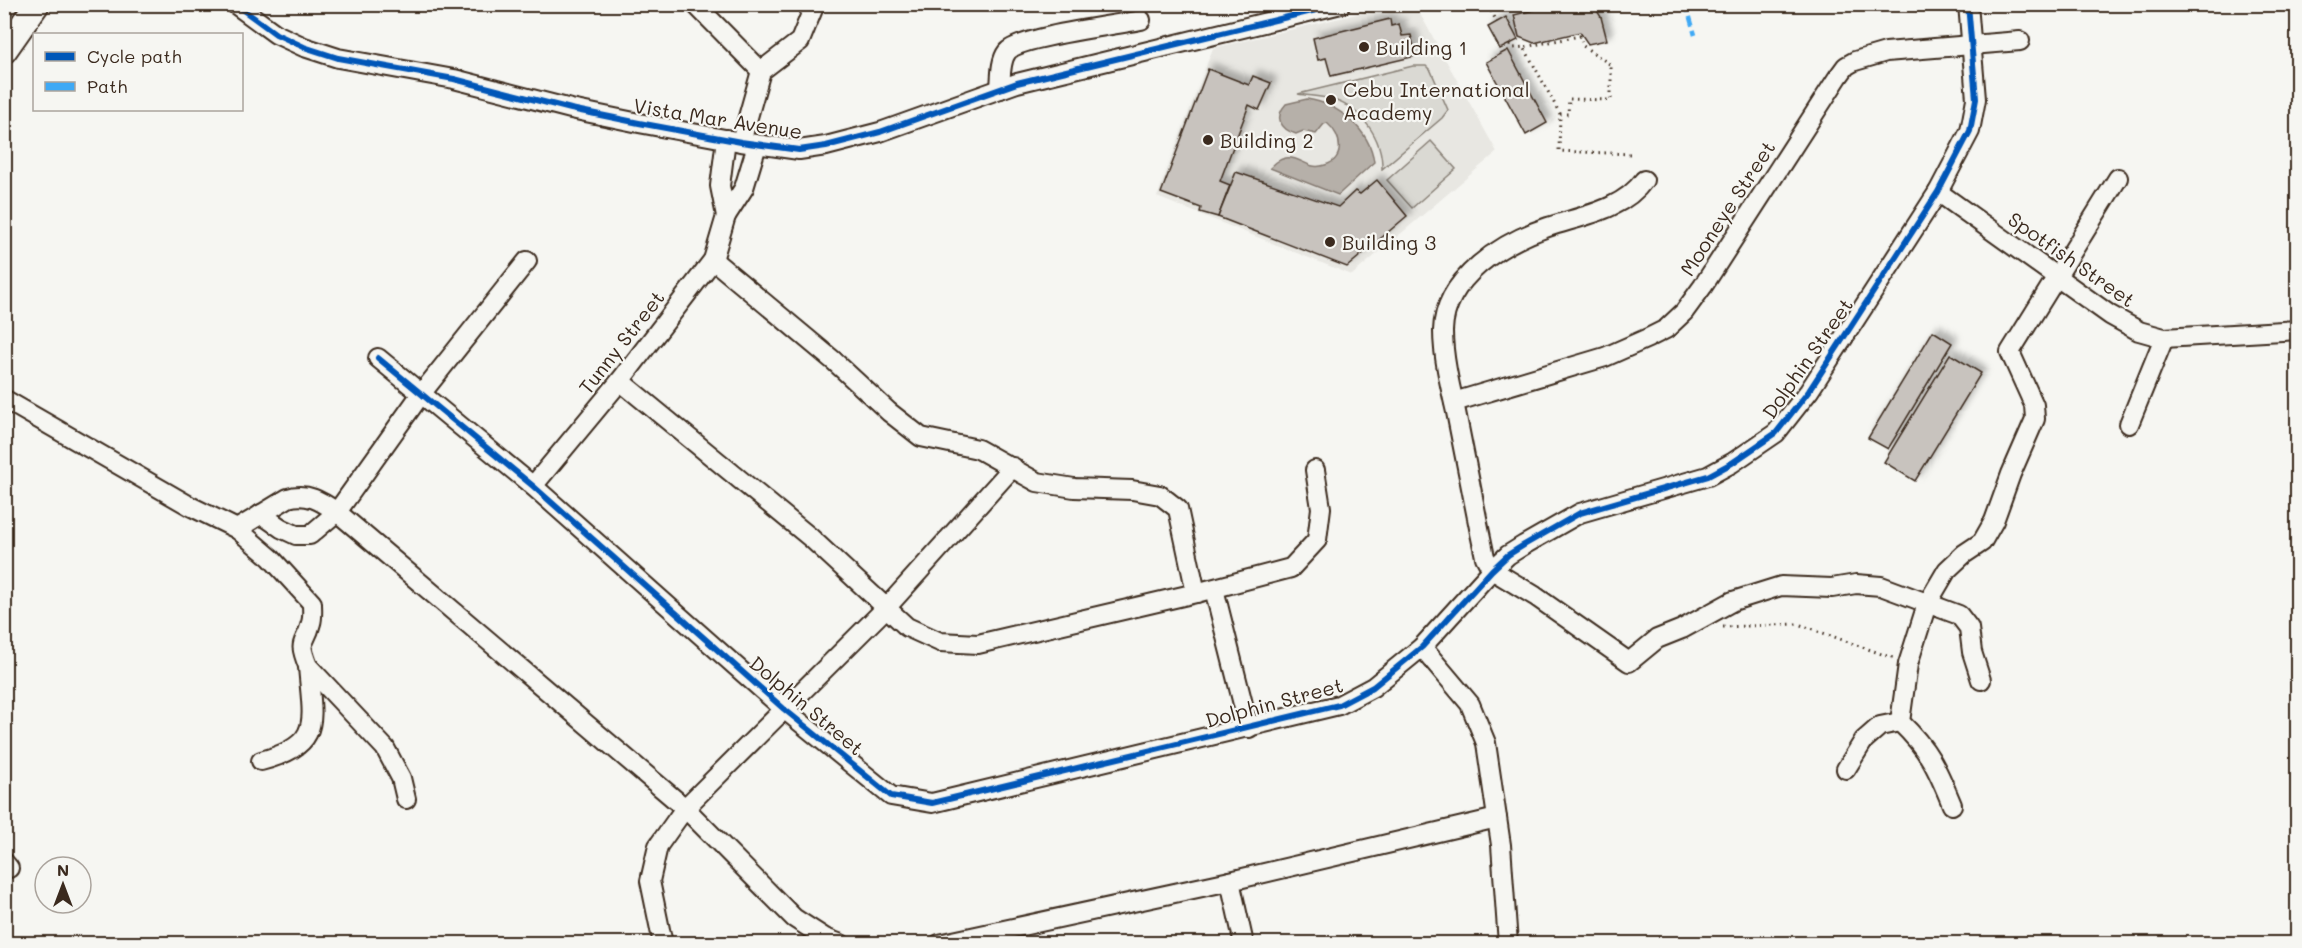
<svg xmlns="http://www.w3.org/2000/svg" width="2302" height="948" viewBox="0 0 2302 948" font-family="Mali,sans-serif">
	<defs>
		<filter id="shadow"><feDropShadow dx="5.5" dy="-5.5" stdDeviation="3" flood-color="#0004"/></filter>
	</defs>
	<rect width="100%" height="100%" fill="#f6f6f2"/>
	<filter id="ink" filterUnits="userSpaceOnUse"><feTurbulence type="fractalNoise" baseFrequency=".0167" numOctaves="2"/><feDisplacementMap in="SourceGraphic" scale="12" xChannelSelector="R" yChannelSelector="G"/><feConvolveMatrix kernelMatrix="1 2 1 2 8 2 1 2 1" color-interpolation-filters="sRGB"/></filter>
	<g filter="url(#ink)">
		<!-- built -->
		<path fill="#e8e7e2" d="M 1395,5 L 1415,5 L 1497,152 L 1352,275 L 1157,197 L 1213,48 Z"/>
		<!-- green -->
		<g fill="#dad9d3" stroke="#8a8278" stroke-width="1.5">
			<path d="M 1413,66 L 1426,66 L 1431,71 L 1448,110 L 1442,118 L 1382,169 C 1383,138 1361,107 1330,99 C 1320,96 1308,96 1298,94 Z"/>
			<path d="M 1431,141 L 1456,169 L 1412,208 L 1387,180 Z"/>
		</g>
		<!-- water -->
		<path fill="#b6b0a9" stroke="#857a71" stroke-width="1.5" d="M 1307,99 C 1339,104 1370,130 1374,162 L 1338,195 L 1270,168 C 1275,163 1279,159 1286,158 C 1299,156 1308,169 1321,166 C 1346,162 1343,136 1327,123 L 1324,124 L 1316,134 L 1303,131 L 1296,134 C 1280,129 1274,117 1286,104 Z"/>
		<!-- building -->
		<g fill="#c8c3be" stroke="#3b2a1e" stroke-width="1.5" filter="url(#shadow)">
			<path d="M 1557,4 L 1593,4 L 1601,17 L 1607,40 L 1588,44 L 1580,32 L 1534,43 L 1519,37 L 1514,15 Z"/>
			<path d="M 1506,17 L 1518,40 L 1500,49 L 1488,27 Z"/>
			<path d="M 1390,19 L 1391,26 L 1399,24 L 1402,36 L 1411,35 L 1416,56 L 1331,76 L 1326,58 L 1318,60 L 1313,38 Z"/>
			<path d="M 1508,50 L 1547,123 L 1526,135 L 1486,62 Z"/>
			<path d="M 1208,69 L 1249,85 L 1253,76 L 1271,83 L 1259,110 L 1249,105 L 1220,181 L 1230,185 L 1218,217 L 1200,212 L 1201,208 L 1161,193 Z"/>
			<path d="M 1236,172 L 1338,207 L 1355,191 L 1360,194 L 1377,180 L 1407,216 L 1347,267 L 1218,217 Z"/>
			<path d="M 1933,331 L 1952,343 L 1888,449 L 1868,438 Z"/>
			<path d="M 1950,354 L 1981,373 L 1915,481 L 1884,462 Z"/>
		</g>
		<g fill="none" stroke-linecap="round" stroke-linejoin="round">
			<defs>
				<g id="minor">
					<path d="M 235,4 L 276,34 L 304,47 L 338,58 L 454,79 L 571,109 L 639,123 L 741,142 L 799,150 L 826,146 L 880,132 L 1017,83 L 1341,4"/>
					<path d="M 695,4 L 761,71"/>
					<path d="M 1000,89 C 1001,78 1000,61 1007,52 C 1018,37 1117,25 1141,20"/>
					<path d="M 726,139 L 720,186 L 726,216 L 744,188 L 757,145"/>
					<path d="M 741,142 L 761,71 L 800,41 L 815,4"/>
					<path d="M 1644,180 C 1623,210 1581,216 1548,227 C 1503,242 1444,278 1443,331 C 1443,357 1450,386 1456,412 C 1464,452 1472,493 1480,533 L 1485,557 L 1492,570 L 1535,596 L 1629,662 L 1657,639 L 1682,629 L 1733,601 L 1781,586 L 1832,588 L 1856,584 L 1881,586 L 1959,615 L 1969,628 L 1972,652 L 1981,680"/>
					<path d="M 1938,192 L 2110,315 L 2139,331 L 2164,338 L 2298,330"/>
					<path d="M 713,260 L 834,361 L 889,412 L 921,437 L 978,449 L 1037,482 L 1074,488 L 1132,490 L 1160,495 L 1178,509 L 1196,593"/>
					<path d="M 378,358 L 533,486 L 784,709 L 891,796 L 932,803 L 1339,705 L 1373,687 L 1422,647 L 1492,570 L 1508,555 L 1524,545 L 1580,513 L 1708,476 L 1732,463 L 1776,433 L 1809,391 L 1938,192 L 1970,131 L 1976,99 L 1968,4"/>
					<path d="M 620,381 L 811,538 L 907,627 L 940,642 L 978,644 L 1196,593 L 1291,568 L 1317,540 L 1321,508 L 1315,470"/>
					<path d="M 4,399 L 190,506 L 237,529 L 271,558 L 312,603 C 312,609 313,617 311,623 C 305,647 297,638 308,666 L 385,748 L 401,778 L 406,799"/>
					<path d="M 1454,402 L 1605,357 L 1648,338 L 1666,329 L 1684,312 L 1703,286 L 1838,77 L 1846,66 L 1855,61 L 1886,52 L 2020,41"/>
					<path d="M 2129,424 L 2164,338"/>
					<path d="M 533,486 L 620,381 L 713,260 L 726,216"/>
					<path d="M 261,514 L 281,528 L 296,535 L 310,535 L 337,512 L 421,394 L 527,261"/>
					<path d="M 237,529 L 288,498 C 307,492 321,501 337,512 L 685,808 L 794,918 L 825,938 L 841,944"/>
					<path d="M 1214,589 L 1249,728"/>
					<path d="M 1422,647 L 1470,704 L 1486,743 L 1501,845 L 1508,944"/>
					<path d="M 261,761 C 324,744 312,721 308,666"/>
					<path d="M 1846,769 L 1864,740 L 1880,726 L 1900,722"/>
					<path d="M 1952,805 C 1937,768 1929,750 1900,722 L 1908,664 L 1927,604 L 1947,570 L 1964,554 L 1982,542 L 1994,521 L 2011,474 L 2035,419 L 2034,405 L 2010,352 L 2118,178"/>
					<path d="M 4,862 L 9,868"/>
					<path d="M 1230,881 L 1244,944"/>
					<path d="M 663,944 L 650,881 L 658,846 L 685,808 L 887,607 L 1013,467"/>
					<path d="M 939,944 L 1230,881 L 1497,818"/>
				</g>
				<path id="major" d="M 4,51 L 37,4"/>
			</defs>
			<!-- minor casing -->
			<use href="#minor" stroke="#3b2a1e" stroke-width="22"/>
			<!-- major casing -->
			<use href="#major" stroke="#3b2a1e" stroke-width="28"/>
			<!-- path -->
			<g stroke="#3b2a1e" stroke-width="3" stroke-dasharray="1.5 4.5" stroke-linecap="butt">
				<path d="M 1491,11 L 1497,22"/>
				<path d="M 1509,45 L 1514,48 L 1524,47"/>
				<path d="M 1560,114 L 1568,114 L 1569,99 L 1611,100 L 1611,65 L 1583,46 L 1580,36 L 1524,47 L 1560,114 L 1559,151 L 1632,154"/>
				<path d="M 1723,627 L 1798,624 L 1893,658"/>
			</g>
			<!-- minor -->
			<use href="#minor" stroke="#f6f6f2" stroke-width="18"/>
			<!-- major -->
			<use href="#major" stroke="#f6f6f2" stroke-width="24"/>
			<!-- quiet -->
			<path stroke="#3fa9f5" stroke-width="4.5" stroke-dasharray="9 4.5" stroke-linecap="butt" d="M 1686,4 L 1695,35"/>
			<defs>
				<g id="cycleway">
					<path d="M 235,4 L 276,34 L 304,47 L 338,58 L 454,79 L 571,109 L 639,123 L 741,142 L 799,150 L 826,146 L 880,132 L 1017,83 L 1341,4"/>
					<path d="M 378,358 L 533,486 L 784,709 L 891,796 L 932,803 L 1339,705 L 1373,687 L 1422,647 L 1492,570 L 1508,555 L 1524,545 L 1580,513 L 1708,476 L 1732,463 L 1776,433 L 1809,391 L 1938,192 L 1970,131 L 1976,99 L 1968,4"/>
				</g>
			</defs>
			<!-- cycleway casing -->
			<use href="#cycleway" stroke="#f6f6f2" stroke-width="10"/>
			<!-- cycleway -->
			<use href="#cycleway" stroke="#0057b8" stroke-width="6"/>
		</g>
	</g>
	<!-- markers -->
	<g fill="#3b2a1e" stroke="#f6f6f2" stroke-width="2">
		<circle cx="1364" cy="47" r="6"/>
		<circle cx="1331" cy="100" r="6"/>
		<circle cx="1208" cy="140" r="6"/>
		<circle cx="1330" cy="242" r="6"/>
	</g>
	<g text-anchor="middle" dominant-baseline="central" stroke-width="4.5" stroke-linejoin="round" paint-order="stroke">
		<!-- poi labels -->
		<g font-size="20" fill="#3b2a1e" stroke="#f6f6f2" text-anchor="start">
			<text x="1376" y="47">Building 1</text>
			<text x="1343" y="89">Cebu International<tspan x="1343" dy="23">Academy</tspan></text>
			<text x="1220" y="140">Building 2</text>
			<text x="1342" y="242">Building 3</text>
		</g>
		<!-- street labels -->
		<g font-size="20" fill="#3b2a1e" stroke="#f6f6f2">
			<text transform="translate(718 118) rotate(9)">Vista Mar Avenue</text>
			<text transform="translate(1727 208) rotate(-57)">Mooneye Street</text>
			<text transform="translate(2072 259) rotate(35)">Spotfish Street</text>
			<text transform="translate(621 342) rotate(-52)">Tunny Street</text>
			<text transform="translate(1807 358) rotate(-55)">Dolphin Street</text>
			<text transform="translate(1274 702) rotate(-15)">Dolphin Street</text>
			<text transform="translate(807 705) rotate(40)">Dolphin Street</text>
		</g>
	</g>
	<!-- margin -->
	<rect width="2302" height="948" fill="none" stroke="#f6f6f2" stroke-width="24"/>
	<rect x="12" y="12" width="2278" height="924" fill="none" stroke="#3b2a1e" stroke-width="2" filter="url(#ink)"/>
	<!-- legend -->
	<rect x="33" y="33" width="210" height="78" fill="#f6f6f2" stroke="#aba49d" stroke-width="1.5"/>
	<rect x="45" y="52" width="30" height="9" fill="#0057b8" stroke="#aba49d" stroke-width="1.5"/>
	<text x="87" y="63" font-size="18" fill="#3b2a1e">Cycle path</text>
	<rect x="45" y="82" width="30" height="9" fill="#3fa9f5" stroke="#aba49d" stroke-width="1.5"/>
	<text x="87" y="93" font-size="18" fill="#3b2a1e">Path</text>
	<!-- north arrow -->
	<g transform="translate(63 885)"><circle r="28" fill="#f6f6f2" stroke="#aba49d" stroke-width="1.5"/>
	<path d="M0-4.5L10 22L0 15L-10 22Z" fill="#3b2a1e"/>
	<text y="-9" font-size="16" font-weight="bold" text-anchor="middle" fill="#3b2a1e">N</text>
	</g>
</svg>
